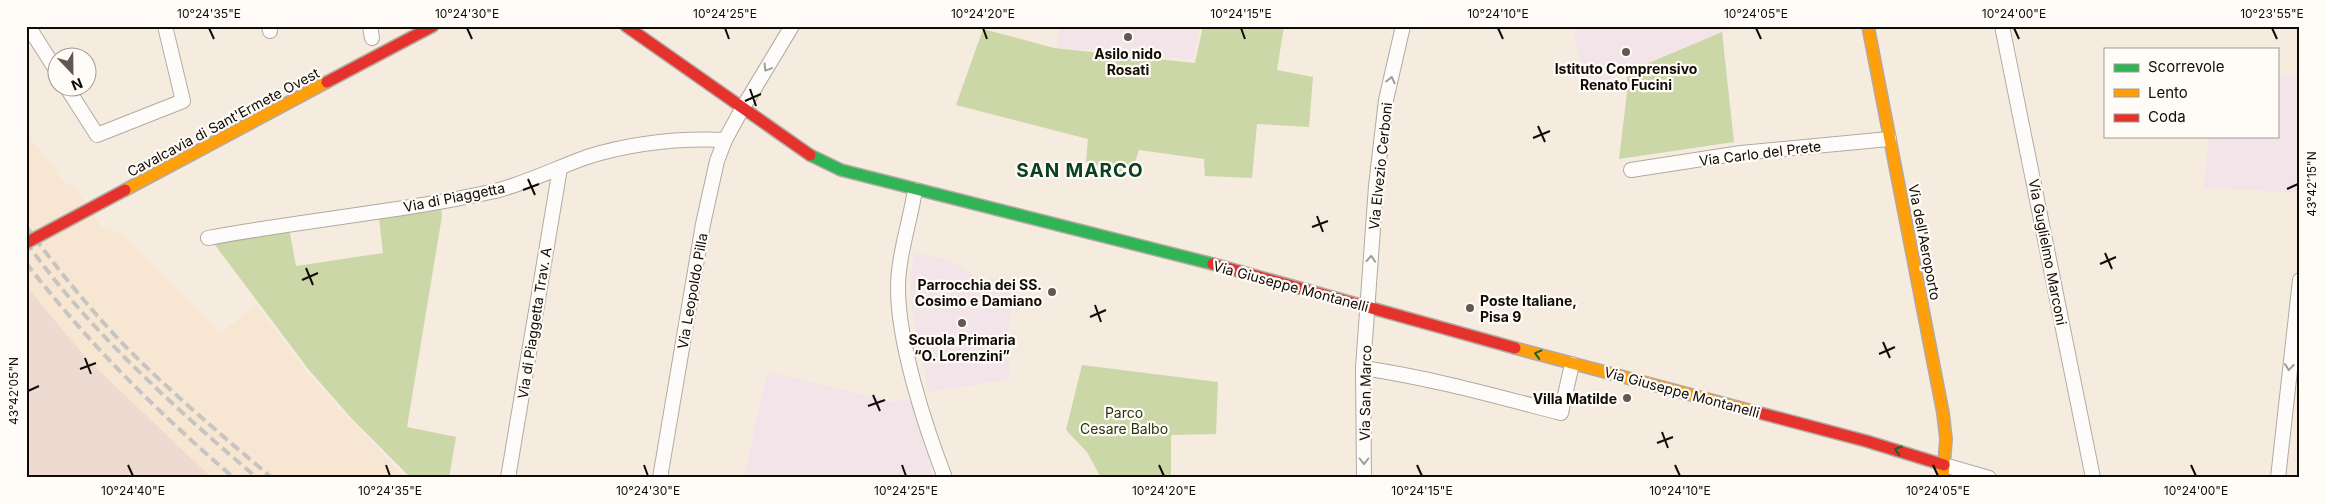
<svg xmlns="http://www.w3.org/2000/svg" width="2326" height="504" viewBox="0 0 2326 504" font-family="Inter,sans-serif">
	<rect width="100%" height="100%" fill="#f5ebdf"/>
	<!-- built -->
	<path fill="#f7e6d2" d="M 26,132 L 67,186 L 73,184 L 101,226 L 109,230 L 121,232 L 221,333 L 256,305 L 307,373 L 405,478 L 212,478 L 207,473 L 87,359 L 26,286 Z"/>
	<!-- industrial -->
	<path fill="#eddbd1" d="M 26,286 L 87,359 L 212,478 L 26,478 Z"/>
	<!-- education -->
	<g fill="#f2e4e8">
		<path d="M 1060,26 L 1199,26 L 1194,60 L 1057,47 Z"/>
		<path d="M 1573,26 L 1735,26 L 1585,89 Z"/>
		<path d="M 2277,76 L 2300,76 L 2299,193 L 2203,187 L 2210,136 L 2277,136 Z"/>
		<path d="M 914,253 L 949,260 L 975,277 L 986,279 L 1015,277 L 1007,344 L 1010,379 L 929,392 L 912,309 L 910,285 Z"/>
		<path d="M 767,372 L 894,402 L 911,399 L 933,478 L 744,478 Z"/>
	</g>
	<!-- green -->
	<g fill="#ccd7a8">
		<path d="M 1203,26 L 1284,26 L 1277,70 L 1313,77 L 1309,127 L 1257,124 L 1252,178 L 1205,176 L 1204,159 L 1139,150 L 1131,175 L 1086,162 L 1088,139 L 956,105 L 983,29 L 1054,48 L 1195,63 Z"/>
		<path d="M 1722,32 L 1734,142 L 1619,159 L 1627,93 L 1627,72 Z"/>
		<path d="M 441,207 L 442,216 L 407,427 L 456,437 L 449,478 L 411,478 L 352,419 L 309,370 L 212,241 L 289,228 L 296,266 L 383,253 L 379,217 Z"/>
		<path d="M 1082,365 L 1218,382 L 1216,434 L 1171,435 L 1171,478 L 1101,478 L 1087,452 L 1066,430 Z"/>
	</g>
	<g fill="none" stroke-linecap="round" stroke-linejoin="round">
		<defs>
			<g id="street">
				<path d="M 28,26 L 58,73"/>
				<path d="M 269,26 L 270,31"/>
				<path d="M 370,26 L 372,38"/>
				<path d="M 2002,26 L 2093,478"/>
				<path d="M 67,88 L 97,135 L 183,101 L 165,26"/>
				<path d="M 1631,170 L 1741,153 L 1889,139"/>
				<path d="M 915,190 C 910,222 898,256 898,288 C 898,343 925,426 945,478"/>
				<path d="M 208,238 C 303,220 401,212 495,191 C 527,183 556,168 587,157 C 632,143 679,138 725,140"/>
				<path d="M 1363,368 C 1431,378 1495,396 1561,413 L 1572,364"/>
				<path d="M 1944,465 L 1989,478"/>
				<path d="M 508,478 L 560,168"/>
				<path d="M 660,478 L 703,224 L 717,161 L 725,140 L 742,109 L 792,26"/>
				<path d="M 1364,478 L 1363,368 L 1376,186 L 1386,100 L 1403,26"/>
				<path d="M 2278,478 L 2300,280"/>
			</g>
			<path id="fast" d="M 810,155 L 841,170 L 1213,264"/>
			<g id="slow">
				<path d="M 1868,26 L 1943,413 L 1946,439 L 1943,477"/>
				<path d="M 125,190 L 327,82"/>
				<path d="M 1515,348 L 1756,412"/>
			</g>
			<g id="jam">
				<path d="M 626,26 L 810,155"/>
				<path d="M 327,82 L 433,26"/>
				<path d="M 1213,264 L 1515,348"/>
				<path d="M 1756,412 L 1866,441 L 1944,465"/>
			</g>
		</defs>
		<!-- street casing -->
		<use href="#street" stroke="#b2aaa1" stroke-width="16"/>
		<!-- fast casing -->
		<use href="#fast" stroke="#b2aaa1" stroke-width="14"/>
		<!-- slow casing -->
		<use href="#slow" stroke="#b2aaa1" stroke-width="14"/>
		<!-- jam casing -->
		<use href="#jam" stroke="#b2aaa1" stroke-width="14"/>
		<!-- street -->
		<use href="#street" stroke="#fefcfa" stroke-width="14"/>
		<!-- fast -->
		<use href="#fast" stroke="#30b455" stroke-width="11"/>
		<!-- slow -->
		<use href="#slow" stroke="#ff9f0a" stroke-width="11"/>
		<!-- jam -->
		<use href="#jam" stroke="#e5322d" stroke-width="11"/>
		<!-- rail -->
		<g stroke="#c7c5c2" stroke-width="4" stroke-dasharray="10 5" stroke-linecap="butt">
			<path d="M 26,226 C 58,270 99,321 138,359 C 181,401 226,439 272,478"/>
			<path d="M 26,242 C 90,332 174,407 257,478"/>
			<path d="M 26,263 C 90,345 155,410 234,478"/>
		</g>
		<defs>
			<path id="jam-bridge" d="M 26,243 L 125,190"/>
		</defs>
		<!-- jam-bridge casing -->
		<use href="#jam-bridge" stroke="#b2aaa1" stroke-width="14" stroke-linecap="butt"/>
		<!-- jam-bridge -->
		<use href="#jam-bridge" stroke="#e5322d" stroke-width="11"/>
	</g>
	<!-- one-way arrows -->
	<defs><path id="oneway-chevron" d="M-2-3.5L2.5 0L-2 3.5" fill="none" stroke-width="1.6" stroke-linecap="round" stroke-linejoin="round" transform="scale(1.25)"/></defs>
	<g stroke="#9f9c98">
		<use href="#oneway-chevron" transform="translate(767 68) rotate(121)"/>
		<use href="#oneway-chevron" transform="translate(1391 80) rotate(-77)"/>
		<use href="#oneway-chevron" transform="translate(1371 259) rotate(-86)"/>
		<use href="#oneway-chevron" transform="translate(2289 367) rotate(97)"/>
		<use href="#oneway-chevron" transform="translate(1364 461) rotate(90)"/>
	</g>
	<g stroke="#20602d">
		<use href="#oneway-chevron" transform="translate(1538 354) rotate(-165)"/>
		<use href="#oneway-chevron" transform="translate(1898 450) rotate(-163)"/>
	</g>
	<!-- ticks -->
	<path fill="none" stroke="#110b05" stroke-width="2" d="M 209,28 L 214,39M 467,28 L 472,39M 725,28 L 729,39M 983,28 L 987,39M 1241,28 L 1245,39M 1498,28 L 1503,39M 1756,28 L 1761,39M 2014,28 L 2019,39M 2272,28 L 2277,39M 750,89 L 756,106M 745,101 L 761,94M 1538,126 L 1545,142M 1533,138 L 1550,131M 528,179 L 535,195M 2287,189 L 2298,184M 523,190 L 539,184M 1317,216 L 1323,232M 1312,227 L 1328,221M 2105,253 L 2112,269M 2100,264 L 2116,257M 306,268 L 313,285M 302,280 L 318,273M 1095,305 L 1101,322M 1090,317 L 1106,310M 1883,342 L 1890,358M 1879,354 L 1895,347M 85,358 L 91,374M 80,369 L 96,363M 28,391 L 39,386M 873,395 L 880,411M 868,406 L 885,400M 1662,432 L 1668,448M 1657,443 L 1673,437M 128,465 L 133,476M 386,465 L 390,476M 644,465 L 648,476M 902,465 L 906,476M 1159,465 L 1164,476M 1417,465 L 1422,476M 1675,465 L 1680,476M 1933,465 L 1938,476M 2191,465 L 2196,476"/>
	<!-- markers -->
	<g fill="#615951" stroke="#fffbf7" stroke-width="2">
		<circle cx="1128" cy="37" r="5"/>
		<circle cx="1626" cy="52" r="5"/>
		<circle cx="1052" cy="292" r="5"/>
		<circle cx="1470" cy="308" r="5"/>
		<circle cx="962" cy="323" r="5"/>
		<circle cx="1627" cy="398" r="5"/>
	</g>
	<g text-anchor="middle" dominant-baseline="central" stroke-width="4.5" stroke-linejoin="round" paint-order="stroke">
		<!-- poi labels -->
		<g font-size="14" font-weight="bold" fill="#110b05" stroke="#fffbf7">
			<text x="1128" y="53">Asilo nido<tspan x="1128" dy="16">Rosati</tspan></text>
			<text x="1626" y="68">Istituto Comprensivo<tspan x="1626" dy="16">Renato Fucini</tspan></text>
			<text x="1042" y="284" text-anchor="end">Parrocchia dei SS.<tspan x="1042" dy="16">Cosimo e Damiano</tspan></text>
			<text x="1480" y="300" text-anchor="start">Poste Italiane,<tspan x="1480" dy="16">Pisa 9</tspan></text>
			<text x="962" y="339">Scuola Primaria<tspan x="962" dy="16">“O. Lorenzini”</tspan></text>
			<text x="1617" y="398" text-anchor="end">Villa Matilde</text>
		</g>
		<!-- street labels -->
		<g font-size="14" fill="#110b05" stroke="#fffbf7">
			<text transform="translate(223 122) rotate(-28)">Cavalcavia di Sant'Ermete Ovest</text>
			<text transform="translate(1760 153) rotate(-7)">Via Carlo del Prete</text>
			<text transform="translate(1380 166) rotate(-84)">Via Elvezio Cerboni</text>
			<text transform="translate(454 197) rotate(-11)">Via di Piaggetta</text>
			<text transform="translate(1925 242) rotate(79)">Via dell'Aeroporto</text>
			<text transform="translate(2048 252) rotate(79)">Via Guglielmo Marconi</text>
			<text transform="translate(1291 286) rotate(15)">Via Giuseppe Montanelli</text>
			<text transform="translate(692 291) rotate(-80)">Via Leopoldo Pilla</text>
			<text transform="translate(534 323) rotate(-81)">Via di Piaggetta Trav. A</text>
			<text transform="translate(1682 392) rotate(15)">Via Giuseppe Montanelli</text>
			<text transform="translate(1365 393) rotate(-89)">Via San Marco</text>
		</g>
		<!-- park labels -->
		<g font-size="14" fill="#283410" stroke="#fffbf7">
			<text x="1124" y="412">Parco<tspan x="1124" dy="16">Cesare Balbo</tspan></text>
		</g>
		<!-- district labels -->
		<g font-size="19" font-weight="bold" letter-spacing="1" fill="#0a4120" stroke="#fffbf7">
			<text x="1080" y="170">SAN MARCO</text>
		</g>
	</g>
	<!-- border -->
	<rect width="2326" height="504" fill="none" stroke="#fffbf7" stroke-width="55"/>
	<!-- legend -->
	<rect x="2104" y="48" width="175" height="90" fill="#fffbf7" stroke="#a09b96"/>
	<rect x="2114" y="64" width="25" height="8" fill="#30b455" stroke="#a09b96"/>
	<text x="2148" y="72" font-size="15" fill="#110b05">Scorrevole</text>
	<rect x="2114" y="89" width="25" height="8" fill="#ff9f0a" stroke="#a09b96"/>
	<text x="2148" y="98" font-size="15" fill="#110b05">Lento</text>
	<rect x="2114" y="114" width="25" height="8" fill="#e5322d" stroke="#a09b96"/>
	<text x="2148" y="122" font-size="15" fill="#110b05">Coda</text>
	<!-- north arrow -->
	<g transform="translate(72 72) rotate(158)"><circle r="24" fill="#fffbf7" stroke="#a09b96"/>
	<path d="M0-4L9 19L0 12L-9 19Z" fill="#615951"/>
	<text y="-8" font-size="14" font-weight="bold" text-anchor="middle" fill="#110b05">N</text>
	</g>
	<rect x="28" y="28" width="2270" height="448" fill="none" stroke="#110b05" stroke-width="2"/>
	<g font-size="12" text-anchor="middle" fill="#110b05">
		<text x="209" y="18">10°24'35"E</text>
		<text x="467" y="18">10°24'30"E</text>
		<text x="725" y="18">10°24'25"E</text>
		<text x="983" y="18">10°24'20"E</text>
		<text x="1241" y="18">10°24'15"E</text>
		<text x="1498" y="18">10°24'10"E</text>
		<text x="1756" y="18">10°24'05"E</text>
		<text x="2014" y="18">10°24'00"E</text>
		<text x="2272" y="18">10°23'55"E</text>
		<text transform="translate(2312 184) rotate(-90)" y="4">43°42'15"N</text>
		<text transform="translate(14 391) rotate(-90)" y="4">43°42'05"N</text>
		<text x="133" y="495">10°24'40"E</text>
		<text x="390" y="495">10°24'35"E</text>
		<text x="648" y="495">10°24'30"E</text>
		<text x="906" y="495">10°24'25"E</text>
		<text x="1164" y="495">10°24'20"E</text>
		<text x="1422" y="495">10°24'15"E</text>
		<text x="1680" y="495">10°24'10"E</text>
		<text x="1938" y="495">10°24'05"E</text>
		<text x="2196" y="495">10°24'00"E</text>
	</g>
</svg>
